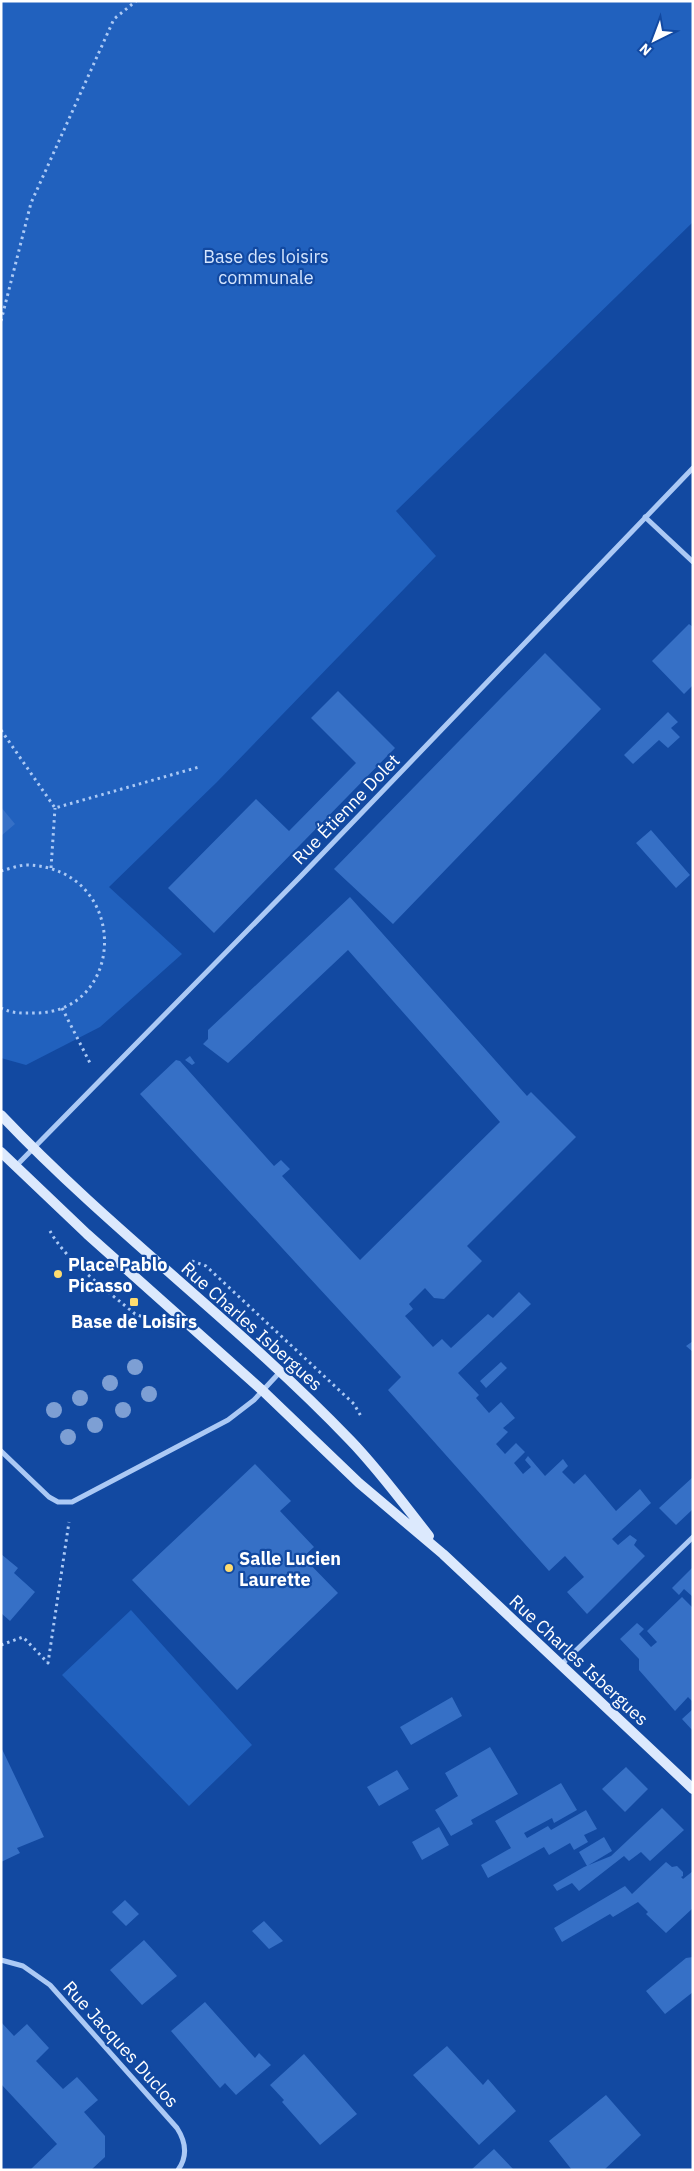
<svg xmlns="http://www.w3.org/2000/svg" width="694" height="2171" font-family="'IBM Plex Sans',sans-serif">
	<rect width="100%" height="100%" fill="#1249a1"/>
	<!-- green -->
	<path fill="#2161be" d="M1,1H693V222L396,511L436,556L217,782L109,887L182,954L100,1027L26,1065L1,1058Z
		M131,1610L252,1745L189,1806L62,1675Z"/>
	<!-- building -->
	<path fill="#3670c6" d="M689,624L693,627V685L684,694L652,661Z
		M545,653L601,709L393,924L334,869Z
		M338,691L395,748L214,933L168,888L256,799L289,831L356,763L311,718Z
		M668,712L678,722L671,728L680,737L668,748L659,740L633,764L624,755Z
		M1,807L15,824L1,836Z
		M651,830L690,875L676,888L636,843Z
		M350,897L527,1096L531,1092L576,1137L467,1246L482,1261L444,1299L434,1298L425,1288L409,1304L413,1309L405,1316L433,1347L442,1339L451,1348L488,1314L493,1318L519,1292L531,1304L458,1373L479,1395L476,1398L489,1413L501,1402L515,1418L503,1428L508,1432L496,1444L505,1454L516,1443L525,1452L514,1463L523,1474L531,1467L525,1460L528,1456L545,1476L563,1459L568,1466L562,1472L574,1484L585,1474L616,1511L640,1489L651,1503L612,1539L618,1545L630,1535L637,1540L634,1545L645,1556L587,1614L567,1592L584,1577L565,1556L549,1571L388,1390L401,1377L140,1094L176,1060L180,1061L274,1166L281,1160L290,1169L282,1176L360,1260L500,1122L348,950L228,1063L203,1044L208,1039V1030Z
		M190,1056L195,1063L192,1065L185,1060Z
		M693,1341V1352L686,1346Z
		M501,1362L507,1368L486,1388L480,1381Z
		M255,1464L291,1501L280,1511L314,1547L303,1557L338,1593L237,1690L132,1580Z
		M693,1477V1509L676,1525L659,1508Z
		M1,1554L18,1568L14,1573L35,1592L10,1621L1,1613Z
		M693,1567V1597L684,1589L679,1595L672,1588Z
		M682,1597L692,1607L693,1606V1702L688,1697L675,1711L639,1670V1659L620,1639L637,1623L644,1629L639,1634L651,1647L657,1642L647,1631Z
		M452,1697L462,1716L411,1745L400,1727Z
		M693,1709V1731L682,1719Z
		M1,1747L44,1837L17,1848L20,1853L1,1862Z
		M490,1747L518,1794L471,1820L473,1824L451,1836L435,1810L458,1796L445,1773Z
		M626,1767L648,1789L625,1812L602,1789Z
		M397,1770L409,1789L379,1806L367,1787Z
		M561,1783L577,1810L554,1823L552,1818L524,1833L527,1838L548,1826L551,1830L586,1810L597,1829L584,1835L588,1842L574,1850L570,1843L549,1855L544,1847L488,1878L481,1865L511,1848L495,1821Z
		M662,1808L684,1830L650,1861L641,1852L629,1861L624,1856L579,1891L572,1883L557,1891L553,1885L584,1867L611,1856Z
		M439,1827L449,1845L422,1860L412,1842Z
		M604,1837L612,1851L587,1866L579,1852Z
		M666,1862L672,1867L677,1866L683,1872V1876L681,1877L683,1879L693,1871V1908L666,1933L646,1914L648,1912L638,1902L613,1917L610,1914L562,1942L554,1928L625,1886L632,1894Z
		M125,1900L139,1914L126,1926L112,1912Z
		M264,1921L283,1941L269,1949L252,1931Z
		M144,1940L177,1976L142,2005L110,1970Z
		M693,1957V1992L665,2014L646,1991L686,1958Z
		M205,2002L255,2058L259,2053L271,2065L236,2095L225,2083L220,2088L171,2031Z
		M1,2022L14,2036L27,2024L49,2048L36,2061L63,2089L77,2077L98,2100L84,2112L105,2136V2157L91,2170H30L57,2144L1,2084Z
		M447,2046L483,2085L488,2079L516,2111L479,2145L413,2075Z
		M304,2054L357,2114L320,2145L282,2102L284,2100L270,2085Z
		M606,2095L641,2135L604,2170H572L549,2141Z
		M494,2149L514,2170H471Z"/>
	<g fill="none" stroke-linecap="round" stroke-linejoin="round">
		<!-- path -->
		<path stroke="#abc9f5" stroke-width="3" stroke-dasharray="2.5 4" stroke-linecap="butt" d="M1,321L31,203L114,19L136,1
			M1,730L55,808L199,767
			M51,868L55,808
			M1,871C9,869 19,865 27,865C130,868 128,1013 35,1013C22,1013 13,1014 1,1008
			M62,1008L90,1063
			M50,1231C66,1261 108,1291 135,1314L146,1318
			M192,1261L206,1266L354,1404L362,1418
			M1,1645L23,1637L48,1663L69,1522"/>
		<!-- street -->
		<path stroke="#abc9f5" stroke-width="5" d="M645,517L693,562
			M16,1166L301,876L693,468
			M1,1451L49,1497L58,1502H72L228,1420L254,1400L280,1372
			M561,1665L693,1537
			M1,1960L23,1966L50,1985L177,2128C186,2142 188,2156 178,2170"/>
		<!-- secondary -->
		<path stroke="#dce9fd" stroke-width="10" d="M1,1115C111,1231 240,1325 350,1440C379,1470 403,1503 429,1536
			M1,1152L87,1234L263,1391L359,1483L443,1554L693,1789"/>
	</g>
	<!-- trees -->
	<g fill="#7d9fd4">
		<circle cx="135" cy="1367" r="8"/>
		<circle cx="110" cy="1383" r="8"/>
		<circle cx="149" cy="1394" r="8"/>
		<circle cx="80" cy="1398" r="8"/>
		<circle cx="54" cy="1410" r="8"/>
		<circle cx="123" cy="1410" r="8"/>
		<circle cx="95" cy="1425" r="8"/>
		<circle cx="68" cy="1437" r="8"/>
	</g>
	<!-- markers -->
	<g fill="#ffdc6f" stroke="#1249a1" stroke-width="2">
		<circle cx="58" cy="1274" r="5"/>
		<rect x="129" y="1297" width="10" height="10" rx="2.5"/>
		<circle cx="229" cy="1568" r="5"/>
	</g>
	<g text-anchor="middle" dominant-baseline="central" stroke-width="4.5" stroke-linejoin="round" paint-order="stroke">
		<!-- park labels -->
		<g font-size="18" fill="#d4e5fe" stroke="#1249a1">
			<text x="266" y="256">Base des loisirs<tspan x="266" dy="21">communale</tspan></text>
		</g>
		<!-- street labels -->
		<g font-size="18" fill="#fff" stroke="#1249a1">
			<text transform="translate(346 809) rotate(-46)">Rue Étienne Dolet</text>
			<text transform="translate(252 1326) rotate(42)">Rue Charles Isbergues</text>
			<text transform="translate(579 1660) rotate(43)">Rue Charles Isbergues</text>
			<text transform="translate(121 2044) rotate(48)">Rue Jacques Duclos</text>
		</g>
		<!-- poi labels -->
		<g font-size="18" font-weight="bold" fill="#fff" stroke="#1249a1" text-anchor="start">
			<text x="68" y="1264">Place Pablo<tspan x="68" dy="21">Picasso</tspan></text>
			<text x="134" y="1321" text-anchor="middle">Base de Loisirs</text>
			<text x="239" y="1558">Salle Lucien<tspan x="239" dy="21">Laurette</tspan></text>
		</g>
	</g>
	<!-- border -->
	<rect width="694" height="2171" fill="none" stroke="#ffffff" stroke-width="5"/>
	<!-- north arrow -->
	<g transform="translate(654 40) rotate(222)" stroke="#1249a1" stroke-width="4" paint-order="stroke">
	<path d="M0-4L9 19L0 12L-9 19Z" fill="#ffffff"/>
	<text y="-8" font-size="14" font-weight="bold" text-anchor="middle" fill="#ffffff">N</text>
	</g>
</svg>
